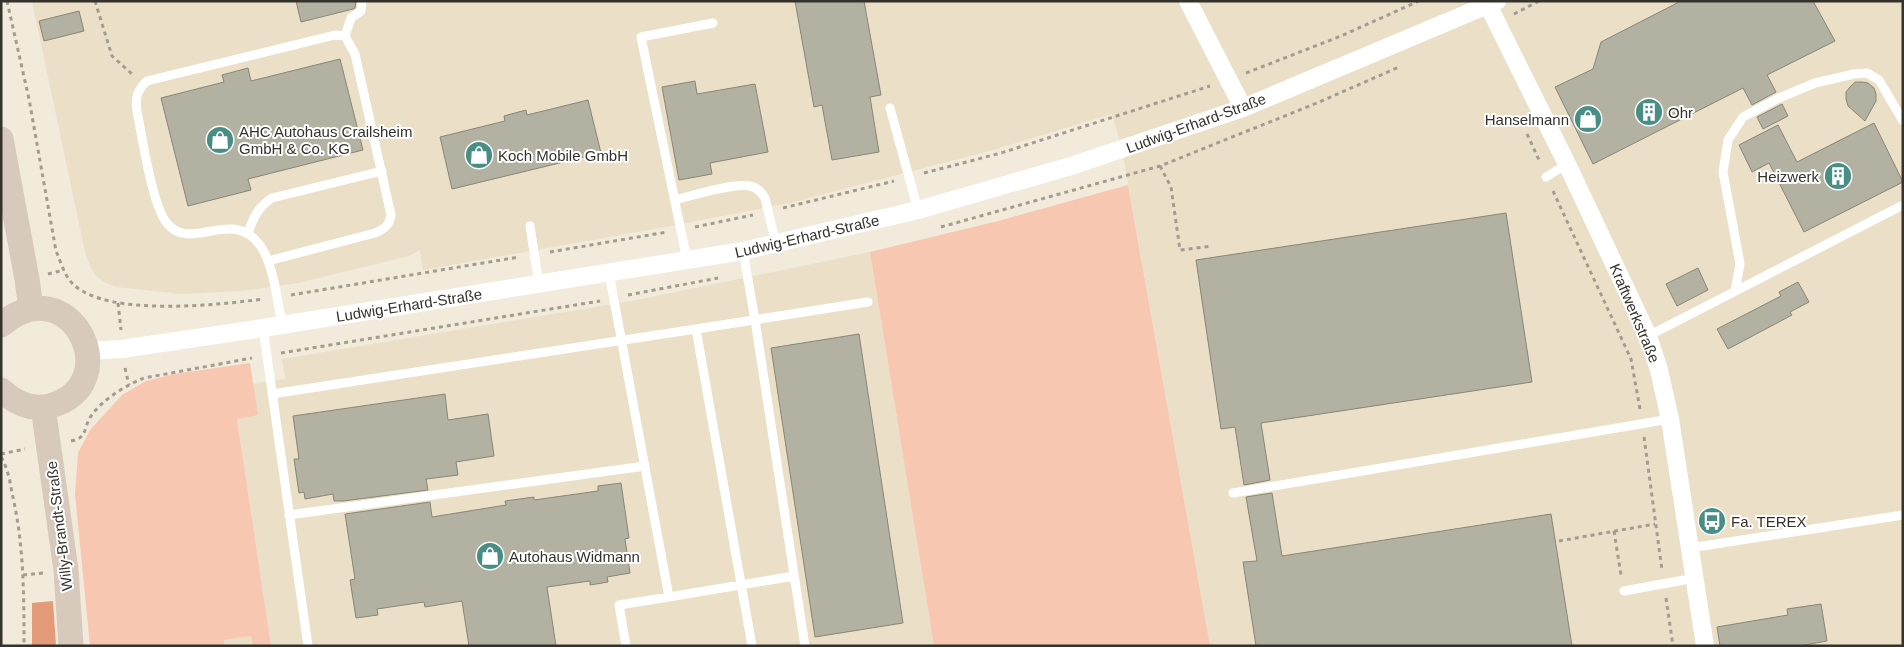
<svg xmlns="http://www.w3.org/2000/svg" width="1904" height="647" font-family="Arial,sans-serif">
	<rect width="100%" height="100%" fill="#f2eada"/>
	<!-- built -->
	<path fill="#ebdfc8" d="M32,1H1903V646H1210L1122,149L1112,114L993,150L790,203L649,230L423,270L420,250L409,256L298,283L242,291L181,294L116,287L104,282L96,276L90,266L85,252Z
		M870,252L934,646H271L237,418L257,415L252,384L285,379L282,359L637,300Z
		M251,636L253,646H224L223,640Z"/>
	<!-- green -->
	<path fill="#f8c7b1" d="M1128,185L1210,646H934L870,252L998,221Z
		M250,363L258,415L237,419L271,646H253L251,636L224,640V646H90L75,494L78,453L90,430L122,395L146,381L174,374Z"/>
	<!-- forest -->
	<path fill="#e49b7a" d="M53,601L56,646H32V603Z"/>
	<!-- building -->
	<path fill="#b3b2a2" stroke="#878776" d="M296,1H356L355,8L353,9L301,22Z
		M795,1H864L881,95L870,97L879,152L832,160L822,105L814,107Z
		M1681,1H1813L1835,41L1767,75L1776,92L1752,105L1743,88L1593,164L1555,87L1593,69L1601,42Z
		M79,11L84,31L44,41L39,21Z
		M340,59L363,150L248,179L251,190L188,206L161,98L224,82L222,75L248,68L251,81Z
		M695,81L697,94L755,84L768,152L710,163L712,174L679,180L662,87Z
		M1855,82H1862L1868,83L1874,88L1876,94V101L1865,121L1848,106L1846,99V92L1850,87Z
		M588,100L601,153L452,189L440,137L505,121L504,116L526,110L527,115Z
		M1782,104L1788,116L1763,129L1757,117Z
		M1874,123L1903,182L1804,232L1769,163L1752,172L1739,145L1778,125L1797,162Z
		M1506,213L1532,382L1261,423L1270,480L1244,485L1235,427L1221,429L1196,260Z
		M1698,268L1708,290L1677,306L1666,284Z
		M1798,282L1809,302L1790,312L1792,315L1728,349L1717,329L1781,296L1779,292Z
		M859,334L903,623L815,637L771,348Z
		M445,394L448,420L488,414L494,456L456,462L458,475L426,479L428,490L343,501H334L333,494L305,499L304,492L299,493L294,459H299L293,416Z
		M621,483L629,538L625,539L630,573L607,577L608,582L590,585V581L547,587L556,646H469L462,601L425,607L424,602L377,609L378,615L356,618L350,580L355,579L345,514L430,502L432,517L506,505L505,501L534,497V500L598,491V486Z
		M1272,493L1282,556L1551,514L1572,646H1256L1243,562L1257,561L1246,497Z
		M1821,604L1827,641L1799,646H1720L1717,627L1788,615L1787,609Z"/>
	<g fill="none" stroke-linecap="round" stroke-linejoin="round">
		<!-- path -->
		<path stroke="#a39d91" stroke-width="3" stroke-dasharray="4 4" stroke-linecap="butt" d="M7,1L29,99L56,251C61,262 64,276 74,285C109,317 218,305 263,299
			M95,1L112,56L132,74
			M1514,14L1539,1
			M1246,73L1341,36L1419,1
			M1527,134L1540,162
			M1160,166L1171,187L1180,250L1212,246
			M924,173L1001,153L1210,86
			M1553,191L1631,359L1640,409
			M783,208L894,181
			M695,227L753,215
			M941,227L1160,166L1317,103L1399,67
			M550,252L667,232
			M48,274L64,270
			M291,295L519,257
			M628,295L718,278
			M118,303L121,330
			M281,353L600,301
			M125,368L129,385
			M1644,437L1662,570
			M71,441C88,438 83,428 91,416C102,400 126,385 144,378L252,358
			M1,454L25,449
			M1,457C8,469 10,481 12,493C24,544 24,595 24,646
			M1614,531L1621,575
			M1559,541L1655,524
			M23,575L43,573
			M1666,598L1673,646"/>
		<!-- service -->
		<path stroke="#fff" stroke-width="9" d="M345,36L351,18L361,11L362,1
			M890,108L918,210
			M1546,177L1567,164
			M675,200C694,195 733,183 750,186C757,187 761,192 765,198L776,244
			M530,226L539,284
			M248,233C253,218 258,207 272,198L382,171
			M743,251L755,320L805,646
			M687,260L641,37L713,23
			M268,261L375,233C384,229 389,226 391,215L355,54L345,36L335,35L147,81C137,90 135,98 137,111C142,137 152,203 166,222C189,254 231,207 259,244C273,261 278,303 282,325
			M609,273L669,597L619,605L626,646
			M1735,291L1740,264L1723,172L1728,140L1743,117L1779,98L1815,83L1854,74L1867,73L1879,80L1903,121
			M263,328L308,646
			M1648,336L1903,205
			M272,394L696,329
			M1233,493L1670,419
			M289,515L645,466
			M1690,548L1903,515
			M1624,591L1695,578
			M669,597L794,576
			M752,646L696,329L868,302"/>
		<!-- minor -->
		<path stroke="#fff" stroke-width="18" d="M1188,1L1243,108
			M1488,5L1567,164L1648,336L1659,370L1670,419L1705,646
			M88,351L122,349L263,328L743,251L918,210L1071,166L1243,108L1497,1"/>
		<!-- secondary -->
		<path stroke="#d7c9bb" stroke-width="25" d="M1,139L27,279L31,309
			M1,325C70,265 129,384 50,406C31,411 15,403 1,390
			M43,407L66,570L71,646"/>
	</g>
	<!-- icons -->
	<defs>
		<symbol id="building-disc" viewBox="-11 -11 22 22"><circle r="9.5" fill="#498e85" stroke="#fff"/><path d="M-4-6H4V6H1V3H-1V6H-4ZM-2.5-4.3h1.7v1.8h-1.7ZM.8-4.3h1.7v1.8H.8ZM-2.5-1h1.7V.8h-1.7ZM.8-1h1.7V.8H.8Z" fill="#fff"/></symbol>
		<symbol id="shop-disc" viewBox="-11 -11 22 22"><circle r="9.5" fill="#498e85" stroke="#fff"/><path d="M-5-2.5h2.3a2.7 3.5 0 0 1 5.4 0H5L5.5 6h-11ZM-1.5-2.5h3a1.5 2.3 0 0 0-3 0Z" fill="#fff"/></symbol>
		<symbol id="bus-disc" viewBox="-11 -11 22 22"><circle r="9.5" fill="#498e85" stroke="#fff"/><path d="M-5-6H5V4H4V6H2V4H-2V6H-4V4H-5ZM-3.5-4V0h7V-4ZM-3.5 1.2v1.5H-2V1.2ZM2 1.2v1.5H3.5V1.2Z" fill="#fff"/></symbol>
	</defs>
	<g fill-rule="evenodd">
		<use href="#building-disc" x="1633" y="96" width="32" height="32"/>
		<use href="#shop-disc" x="1572" y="103" width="32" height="32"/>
		<use href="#shop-disc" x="204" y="124" width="32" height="32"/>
		<use href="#shop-disc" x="463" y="139" width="32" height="32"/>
		<use href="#building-disc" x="1822" y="160" width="32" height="32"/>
		<use href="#bus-disc" x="1696" y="505" width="32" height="32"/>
		<use href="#shop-disc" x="474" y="540" width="32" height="32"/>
	</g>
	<g text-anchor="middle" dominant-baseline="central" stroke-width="4" stroke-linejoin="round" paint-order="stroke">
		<!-- poi labels -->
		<g font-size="15" fill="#35322c" stroke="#fff" text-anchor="start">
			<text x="1668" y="112">Ohr</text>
			<text x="1569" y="119" text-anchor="end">Hanselmann</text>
			<text x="239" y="131">AHC Autohaus Crailsheim<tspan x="239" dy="17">GmbH &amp; Co. KG</tspan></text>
			<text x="498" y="155">Koch Mobile GmbH</text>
			<text x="1819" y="176" text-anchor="end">Heizwerk</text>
			<text x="1731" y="521">Fa. TEREX</text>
			<text x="509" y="556">Autohaus Widmann</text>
		</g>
		<!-- street labels -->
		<g font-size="15" fill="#35322c" stroke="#fff">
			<text transform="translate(1196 123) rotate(-20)">Ludwig-Erhard-Straße</text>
			<text transform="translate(807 236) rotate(-13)">Ludwig-Erhard-Straße</text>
			<text transform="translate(409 305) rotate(-9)">Ludwig-Erhard-Straße</text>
			<text transform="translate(1635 313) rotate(67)">Kraftwerkstraße</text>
			<text transform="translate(59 526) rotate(-97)">Willy-Brandt-Straße</text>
		</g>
	</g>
	<!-- border -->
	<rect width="1904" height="647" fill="none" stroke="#35322c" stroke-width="5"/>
</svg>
